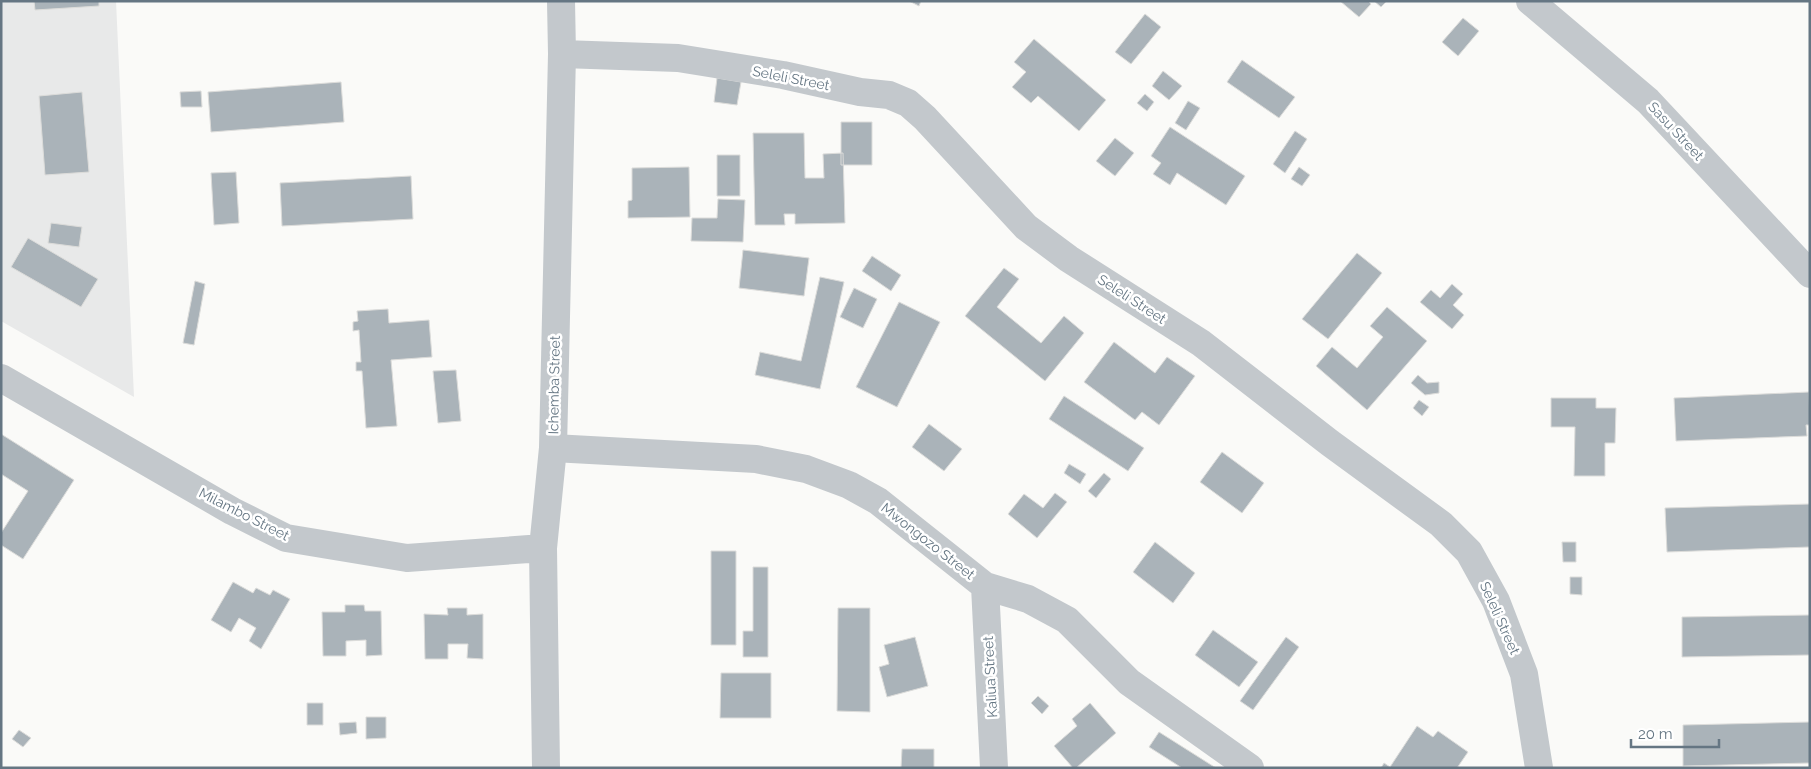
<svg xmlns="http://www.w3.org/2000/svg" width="1811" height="769" font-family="Raleway,sans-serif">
	<rect width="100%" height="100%" fill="#fafaf8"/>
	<!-- built -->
	<path fill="#e8e9e9" d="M1,1H116L134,397L1,321Z"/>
	<!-- building -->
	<path fill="#aab3b9" stroke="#dcdcda" d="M34,1H99V6L35,10Z
		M909,1H921L919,6Z
		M1340,1H1368L1371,4L1359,17Z
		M1374,1H1387L1381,7Z
		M1145,14L1161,27L1131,64L1115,52Z
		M1463,18L1479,31L1458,56L1442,42Z
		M1034,39L1106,100L1079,131L1038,96L1031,103L1012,87L1026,72L1014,62Z
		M1242,60L1295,97L1279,118L1227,82Z
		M1163,71L1182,86L1169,100L1152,86Z
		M717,78L741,82L737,105L714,102Z
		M341,82L344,122L211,132L208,92Z
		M201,91L202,107H181L180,92Z
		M82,92L89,172L45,175L39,96Z
		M1145,94L1154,102L1147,111L1137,103Z
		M1188,101L1200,108L1186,130L1175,123Z
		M841,122H872V165H841Z
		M1170,127L1245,176L1226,205L1177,173L1170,185L1153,174L1161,163L1151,156Z
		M1295,131L1307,139L1285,173L1273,164Z
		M753,133H804L805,178H824L823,154L843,153L845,223L795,224V214H784L785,225H755Z
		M1115,138L1134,153L1115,176L1096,161Z
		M717,155H740V196H717Z
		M689,167L690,217L628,218V201L632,200V168Z
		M1299,167L1310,175L1302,186L1291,179Z
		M236,172L239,223L214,225L211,173Z
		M411,176L413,219L282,226L280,183Z
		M718,199L745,200L743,242L691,241L692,218H717Z
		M51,223L82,227L79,247L48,243Z
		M28,238L98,279L81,307L11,267Z
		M743,250L809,258L804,296L739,288Z
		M1357,253L1382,273L1328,339L1302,319Z
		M872,256L901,275L891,291L862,271Z
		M1004,268L1019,279L997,307L1041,343L1064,316L1084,333L1045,381L965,316Z
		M820,277L844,282L820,389L755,375L760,352L801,361Z
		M195,281L205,284L194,345L183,343Z
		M1452,284L1463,294L1453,305L1464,315L1452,329L1420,302L1431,290L1440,298Z
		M854,288L877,299L863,328L840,317Z
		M899,302L940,322L897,407L856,387Z
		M1387,307L1427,341L1367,410L1316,366L1332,347L1357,368L1383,337L1370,326Z
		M388,309L389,323L429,320L432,357L391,360L397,426L366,428L362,371H356V362H361L359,330L353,331V322L358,321L357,311Z
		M1114,342L1155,373L1167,357L1195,376L1159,425L1142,412L1135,420L1084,382Z
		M456,370L461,421L438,423L433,371Z
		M1418,375L1427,383L1439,382V393L1425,395L1411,383Z
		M1809,392L1810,425H1806L1807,436L1676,441L1674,398Z
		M1064,396L1144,448L1128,471L1049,419Z
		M1551,398H1596V408H1616L1615,443H1605V476H1574L1575,427H1551Z
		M1419,400L1429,407L1422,416L1413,408Z
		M929,424L962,449L944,471L912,447Z
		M1,434L74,480L23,559L1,545V533L28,491L1,474Z
		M1222,452L1264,483L1242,513L1200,482Z
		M1069,464L1086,474L1080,484L1064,473Z
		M1104,473L1111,479L1096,498L1088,491Z
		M1055,493L1067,502L1037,538L1008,514L1024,494L1043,508Z
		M1810,504V547L1667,552L1665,508Z
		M1155,542L1195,573L1173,603L1133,572Z
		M1562,542H1576V562H1563Z
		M711,551H736V645H711Z
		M753,567H768V657H743V631H753Z
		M1570,577H1582V595L1570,594Z
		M233,582L253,593L256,588L270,595L273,590L290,599L261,649L249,641L256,628L239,618L231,632L211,620Z
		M345,605H364L365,611H381L382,655L366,656V640L346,641V656H323L322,612H345Z
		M447,608H467V615L483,614V659L467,658L468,644H448V659H425L424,614L448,615Z
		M838,608H870V712L837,711Z
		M1810,615V655L1682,657V617Z
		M1213,630L1258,662L1239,687L1195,655Z
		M915,637L928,686L887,697L879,667L889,664L884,645Z
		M1286,637L1299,647L1253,710L1240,701Z
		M721,673H771V718H720Z
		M1038,696L1049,706L1042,714L1031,703Z
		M307,703H323V725H307Z
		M1090,703L1116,733L1076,768H1073L1054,746L1077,726L1072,719Z
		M366,717H386V738L366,739Z
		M356,722L357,733L340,735L339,723Z
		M1810,722V763L1683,766V725Z
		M1417,726L1433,737L1438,731L1468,752L1457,768H1381L1384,763L1390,767Z
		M19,730L31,738L23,747L12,739Z
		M1159,732L1216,768H1182L1149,747Z
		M902,749H934V768H901Z"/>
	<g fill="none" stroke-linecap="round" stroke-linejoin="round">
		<!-- street -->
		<path stroke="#c3c8cc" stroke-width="28" d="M1530,1L1648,101L1810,274
			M562,54L678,58L783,75L860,92L889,95L908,103L925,118L1026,227L1069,259L1201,343L1330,443L1441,524L1469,552L1496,601L1524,674L1539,768
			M1,378L232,511L286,538L407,558L543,548
			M553,448L756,459L806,469L849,485L878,501L985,586L1028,599L1067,620L1129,682L1250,768
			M985,586L994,768
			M546,768L543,548L553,448L562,54L561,1"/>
	</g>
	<g text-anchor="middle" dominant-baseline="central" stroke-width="5" stroke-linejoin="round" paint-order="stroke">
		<!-- street labels -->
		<g font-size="14" fill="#657683" stroke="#fff">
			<text transform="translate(791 78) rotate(11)">Seleli Street</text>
			<text transform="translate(1676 131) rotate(47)">Sasu Street</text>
			<text transform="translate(1132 299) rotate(33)">Seleli Street</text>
			<text transform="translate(554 385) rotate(-89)">Ichemba Street</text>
			<text transform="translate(244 514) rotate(27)">Milambo Street</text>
			<text transform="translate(928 541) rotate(38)">Mwongozo Street</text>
			<text transform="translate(1500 618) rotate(66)">Seleli Street</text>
			<text transform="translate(990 677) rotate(-93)">Kaliua Street</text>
		</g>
	</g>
	<!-- border -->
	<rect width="1811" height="769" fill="none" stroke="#657683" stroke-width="5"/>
	<!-- scale -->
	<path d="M1631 739v8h88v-8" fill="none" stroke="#657683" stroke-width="2.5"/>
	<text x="1638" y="739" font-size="15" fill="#657683" stroke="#ffffff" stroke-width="4" paint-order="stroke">20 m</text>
</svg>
